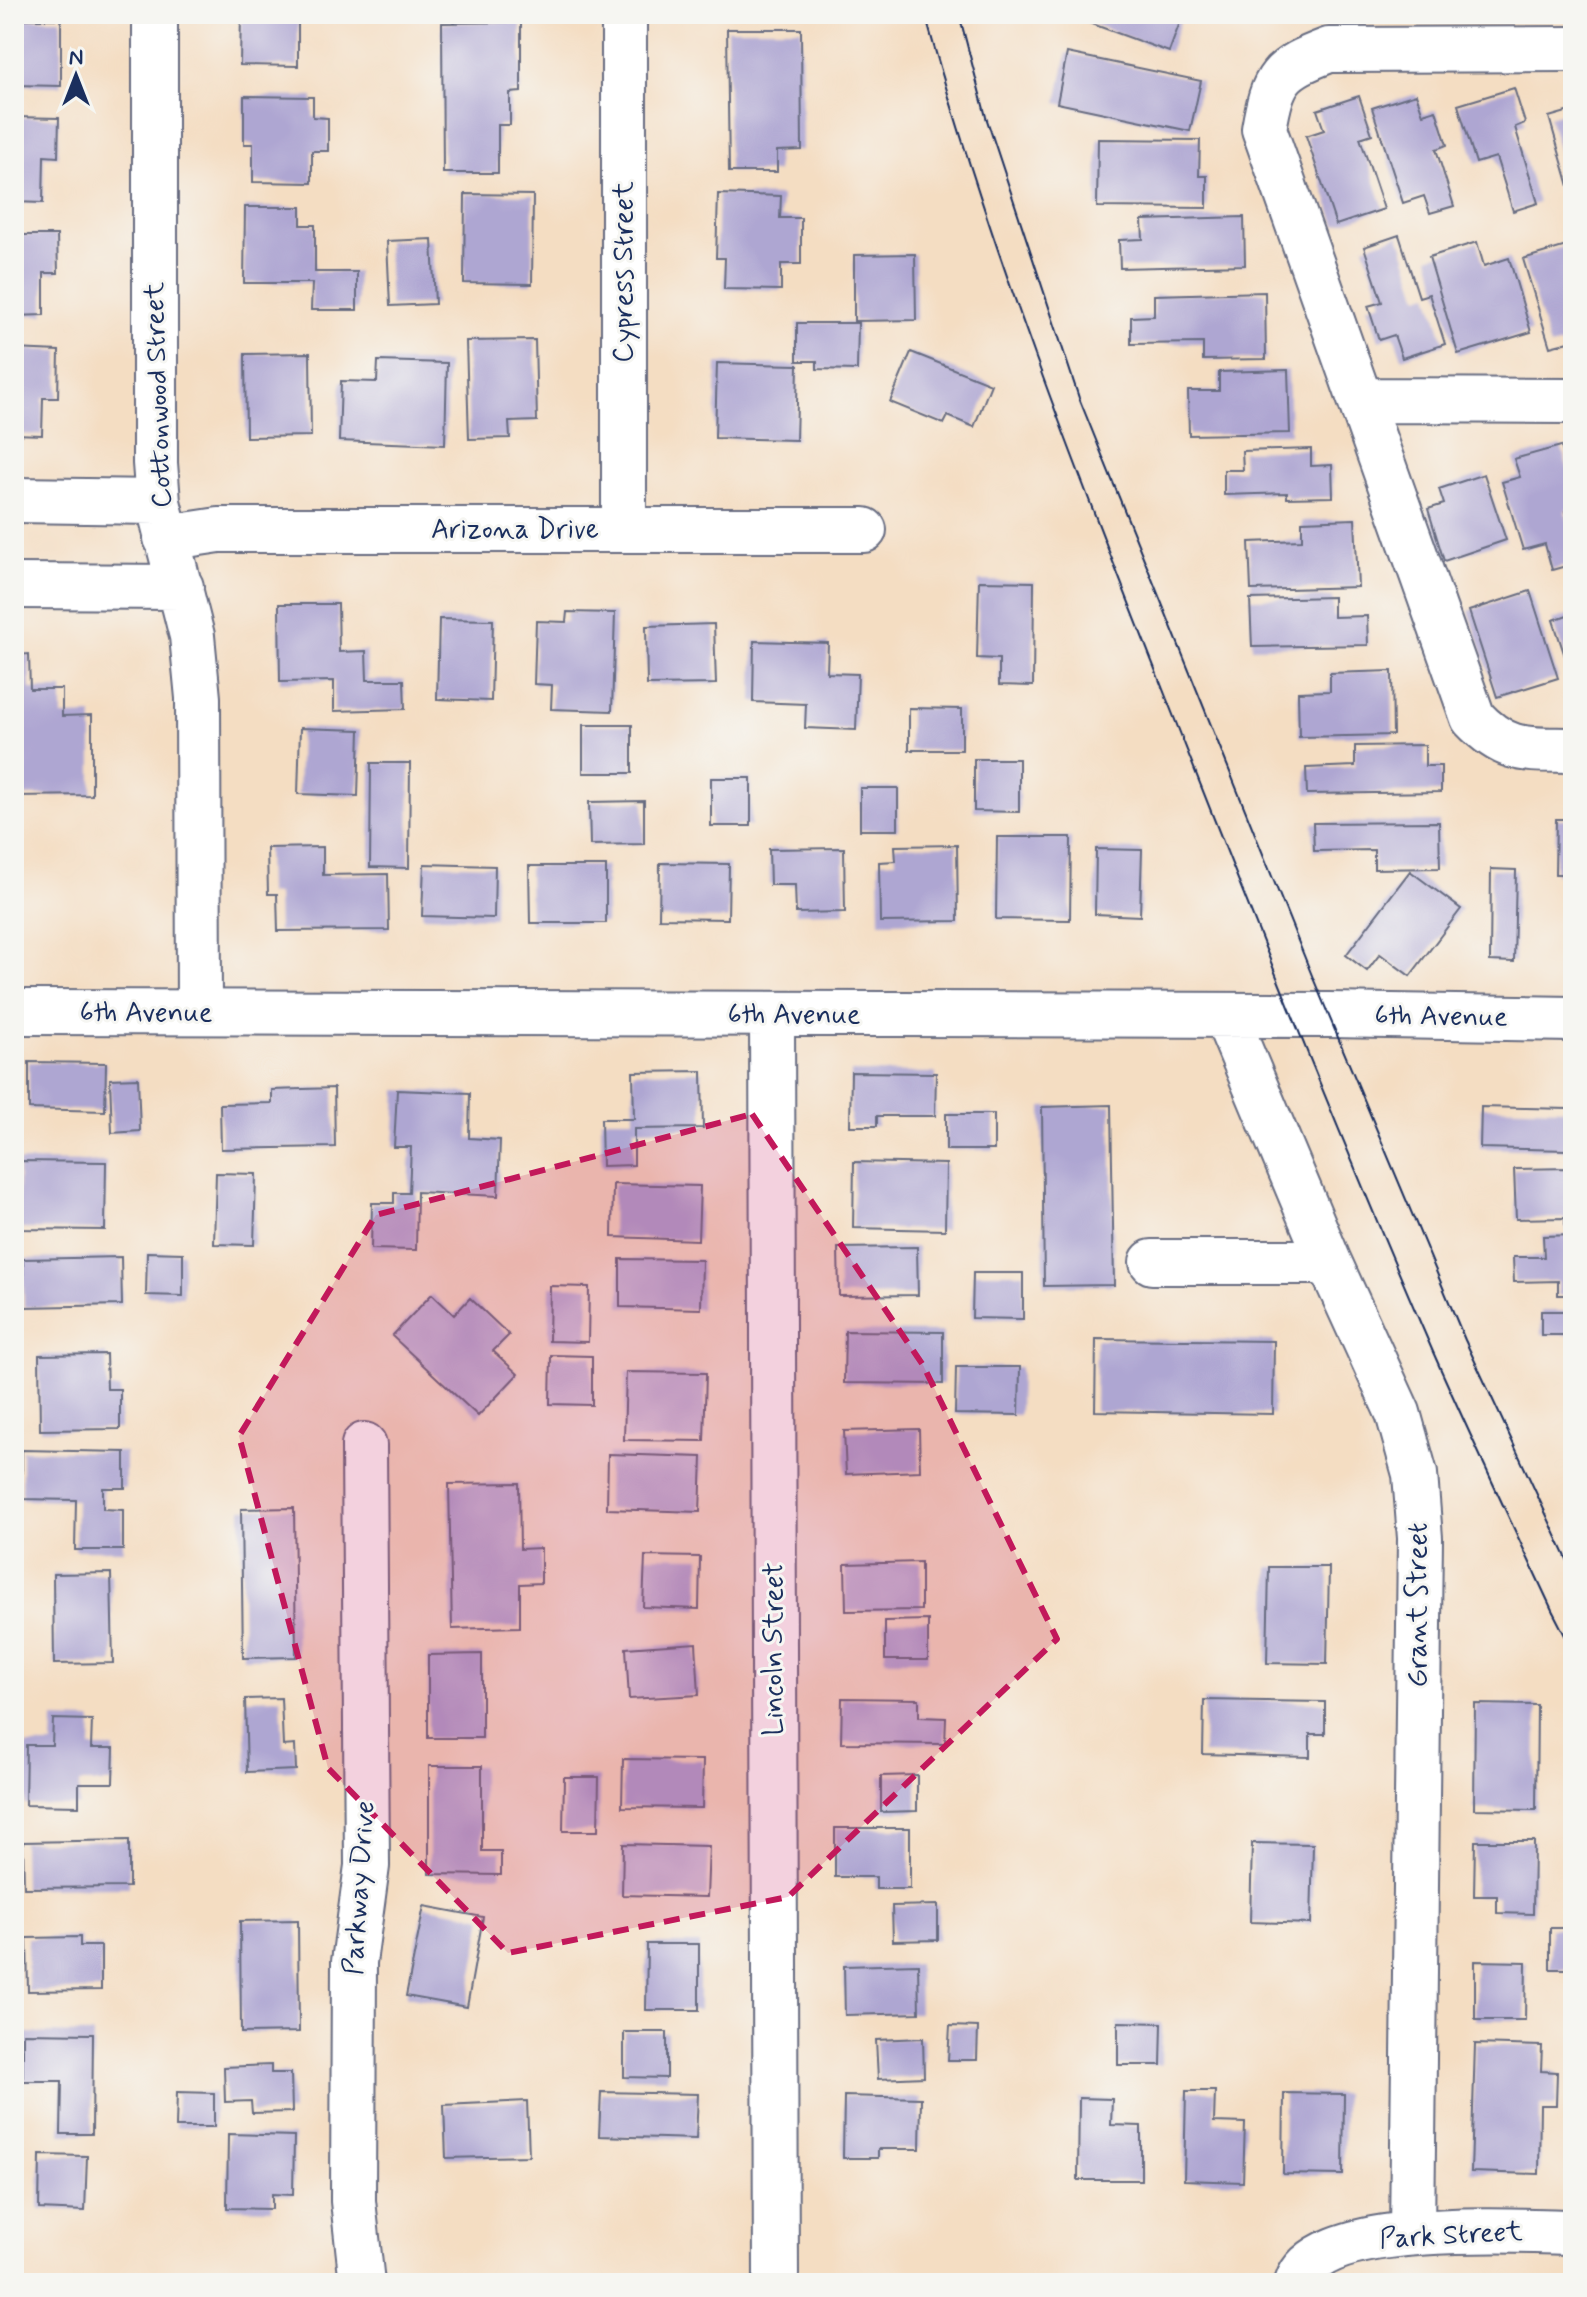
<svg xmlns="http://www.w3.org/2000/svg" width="1587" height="2297" font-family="Mynerve,sans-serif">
	<rect width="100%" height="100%" fill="#f6f6f2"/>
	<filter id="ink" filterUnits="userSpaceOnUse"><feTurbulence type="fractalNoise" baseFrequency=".0125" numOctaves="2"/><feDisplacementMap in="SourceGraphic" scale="16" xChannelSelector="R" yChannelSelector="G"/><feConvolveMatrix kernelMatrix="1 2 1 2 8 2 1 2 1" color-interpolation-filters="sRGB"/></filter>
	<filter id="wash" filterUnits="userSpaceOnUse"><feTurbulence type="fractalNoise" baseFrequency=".006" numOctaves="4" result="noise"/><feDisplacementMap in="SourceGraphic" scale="32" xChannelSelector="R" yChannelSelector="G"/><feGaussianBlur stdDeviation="1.8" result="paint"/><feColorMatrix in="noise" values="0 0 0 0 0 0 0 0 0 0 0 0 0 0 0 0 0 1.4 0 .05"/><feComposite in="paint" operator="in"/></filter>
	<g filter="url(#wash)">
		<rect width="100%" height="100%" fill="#f4ddc2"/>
		<g id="blocks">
			<!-- building -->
			<path fill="#aea6d2" d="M241,14H298V66L240,65Z
				M1065,14H1183L1169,52Z
				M14,19H61V86L14,85Z
				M521,22V92L510,93V125H498V173H443L442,23Z
				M727,29H801L802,150L777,151V172H729Z
				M1067,53L1201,81L1190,131L1057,103Z
				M1514,88L1525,123L1515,127L1538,203L1513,211L1496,157L1476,163L1458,105Z
				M1416,94L1423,114L1436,110L1447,145L1436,149L1454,206L1430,213L1424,196L1403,203L1372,108Z
				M244,96L313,97V117L328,118V151H312V183L253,182V144H244Z
				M1359,96L1372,134L1360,138L1384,209L1336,225L1306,136L1324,130L1317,110Z
				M1573,110V184L1569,186L1549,117Z
				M14,117L59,118L58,157L44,156L43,203L14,202Z
				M1098,139L1200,140L1199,176H1207V208L1097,207Z
				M465,194L533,195L532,284L464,283Z
				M718,194L781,196L780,218H801V264H781V290L724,289L725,258H716Z
				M245,207H301V225H315V272H357V310H311L312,283H244Z
				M1244,217L1245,265L1120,268L1119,240L1143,239L1142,220Z
				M14,235H57L58,273H44V315L14,316Z
				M1399,235L1419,297L1429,294L1445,344L1402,358L1394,335L1379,340L1368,306L1382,302L1364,247Z
				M432,239L435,304L390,306L387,241Z
				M1477,242L1484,266L1509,258L1531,332L1458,354L1429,257Z
				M1573,244V341L1550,347L1523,259Z
				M915,254L916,320L854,321V255Z
				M1265,292L1266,359L1203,360V343L1131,344V317L1154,316V295Z
				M797,323H858L857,370L817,369V361H797Z
				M535,340L537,421L509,422L510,438L469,439L466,341Z
				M14,349L59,351L58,398H43L42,435L14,434Z
				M911,352L991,384L974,427L948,416L944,424L890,402Z
				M310,353L311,436L246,437L245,354Z
				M378,361L447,363L445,445L339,441L341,381L377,382Z
				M717,363L798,365L796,440L715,438Z
				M1288,370L1290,433L1189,435L1188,391H1219V372Z
				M1561,446L1573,485V508L1565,511L1573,537V564L1552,570L1545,544L1523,550L1502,482L1520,477L1514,459Z
				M1311,449V466L1332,465L1333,497L1287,498V493L1224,495V470H1243L1242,451Z
				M1484,474L1506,540L1444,561L1428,509L1444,504L1439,489Z
				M1355,519L1358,587L1251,590L1249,542L1302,540V521Z
				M979,581L1034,582L1033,686L999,685V659L977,658Z
				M1530,591L1558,678L1497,697L1469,611Z
				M1333,597V617L1367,616L1368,645L1252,647L1250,599Z
				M279,604H338L339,652L366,651L367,680H404L405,709L334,711V681L280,682Z
				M567,612L615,613L612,711L551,709L552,685L534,684L536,621L566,622Z
				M1573,613V677H1572L1553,620Z
				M439,619L493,620L491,701L437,699Z
				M14,623H19V655L29,654L30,689H62V716L92,715V795L14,796Z
				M714,624L716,684L647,685L646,626Z
				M754,641L828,643L827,673L858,674L856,730L805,728L806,704L753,702Z
				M1392,671L1393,735L1299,737L1298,692L1330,691V673Z
				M909,708L962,709V750H909Z
				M583,725H632V773H583Z
				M300,728L360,730L358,796L298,794Z
				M1425,745V766H1441V792L1307,794L1306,768L1355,766V746Z
				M974,759H1019V812L974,811Z
				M371,763H410L409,868L370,867Z
				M711,778H751V826H711Z
				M860,788H898V830H860Z
				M644,801V844L590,845L589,802Z
				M1556,819H1573V874H1555Z
				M1439,822L1440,868L1374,869V850L1314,851L1313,823Z
				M997,837H1071L1070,920L996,919Z
				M957,845L958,921L880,922L879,862L896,861L895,846Z
				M323,847V875L388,874L389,930L278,931L277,894H268L267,848Z
				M844,848L845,912L796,913L795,885H770L769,849Z
				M1096,849L1142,850L1140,916L1095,914Z
				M660,863L729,864L728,919L659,918Z
				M424,864L495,866L494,918L422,916Z
				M529,866H606V923H530Z
				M1491,869L1516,870L1514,962L1490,961Z
				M1410,871L1461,909L1410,976L1380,954L1367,971L1346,955Z
				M29,1062L106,1063L105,1111L29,1109Z
				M702,1071L703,1128L634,1129V1165L602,1166L601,1119H634L633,1072Z
				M851,1072L936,1073L935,1116H877V1126H850Z
				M138,1078L140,1131L112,1133L110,1079Z
				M334,1088L335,1147L221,1149L220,1104L272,1103V1090Z
				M397,1090L470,1093L469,1138L500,1140L498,1196L417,1192L416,1250L371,1249L372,1203H394V1193H409L411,1147H394Z
				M1111,1105L1114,1285L1044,1286L1042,1107Z
				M1481,1107L1569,1109L1568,1150L1480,1148Z
				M946,1114H994V1150H946Z
				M19,1161L106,1162L105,1230L18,1229Z
				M854,1162L946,1164L945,1230L853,1228Z
				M1573,1168V1230H1565V1218L1516,1219L1514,1169Z
				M216,1173L256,1174L254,1245L214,1244Z
				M613,1184L700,1186L698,1240L612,1237Z
				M1573,1235V1295H1558V1281L1514,1282L1513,1257H1544L1543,1236Z
				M917,1247L918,1295L839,1296L838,1248Z
				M147,1252L183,1253V1296L146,1295Z
				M121,1257L122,1305L24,1307L23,1259Z
				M620,1259L702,1260L701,1309L620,1307Z
				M973,1273H1023V1319L972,1318Z
				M550,1286L589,1287L588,1342L549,1341Z
				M432,1294L454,1315L470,1298L509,1335L493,1351L518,1374L478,1416L392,1336Z
				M1541,1311H1573V1335H1541Z
				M845,1331L943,1332V1384L844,1383Z
				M1096,1339L1274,1341L1273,1414L1095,1411Z
				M106,1354L107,1389H120V1429L40,1430L39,1355Z
				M551,1355L592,1356V1405L550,1404Z
				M956,1367H1020L1019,1415L955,1414Z
				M626,1372L706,1373L704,1441L624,1440Z
				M919,1429L920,1471L846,1474L844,1431Z
				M22,1450L125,1452V1488H103V1509L123,1510V1550H75L76,1500L22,1499Z
				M608,1454L702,1457L700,1512L607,1509Z
				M519,1483L520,1549L541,1548V1583L520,1584V1627L452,1629L449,1484Z
				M294,1508L296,1657L243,1658L241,1509Z
				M645,1556L700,1557L699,1609L643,1607Z
				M921,1562V1610L846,1611L845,1564Z
				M1269,1567H1329L1327,1664L1267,1663Z
				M111,1573L113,1663L54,1664L53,1574Z
				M928,1620V1660H885V1621Z
				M696,1643L699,1695L629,1699L626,1648Z
				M482,1654V1738H428V1655Z
				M281,1698L283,1746L295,1745L296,1770L247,1772L245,1699Z
				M842,1698L919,1699V1717L946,1718L945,1744L841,1743Z
				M1204,1700L1325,1702V1734H1310V1757L1203,1754Z
				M1475,1704L1537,1705L1536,1810L1474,1809Z
				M53,1719L92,1720L91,1748H114L113,1783H79V1806L25,1805L26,1745H52Z
				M623,1759L703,1760L702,1808L622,1807Z
				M429,1766H482V1851H501V1875L429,1874Z
				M917,1775V1811L881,1812V1776Z
				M564,1777H599L598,1831H563Z
				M835,1828H910V1889H876V1877H835Z
				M129,1840V1887L24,1888L23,1842Z
				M1475,1841H1534L1533,1914L1497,1913V1896H1474Z
				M1252,1843L1313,1844L1311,1924L1250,1922Z
				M623,1844L709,1846L707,1897L622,1895Z
				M938,1905V1940L893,1941L892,1906Z
				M424,1906L483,1917L467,2007L406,1996Z
				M298,1920L299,2032L241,2033L240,1921Z
				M1550,1928H1573V1969H1550Z
				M80,1937V1946H101V1990L28,1991L27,1938Z
				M647,1944H699V2010H646Z
				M1475,1961L1526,1962L1525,2020H1475Z
				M918,1964L919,2013L845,2015L844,1966Z
				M1118,2022L1162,2023L1161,2065H1118Z
				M950,2026L978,2027L977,2060H948Z
				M624,2032H667V2078L624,2077Z
				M23,2033L93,2034L92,2134H61L62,2081H23Z
				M923,2038L924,2077L878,2079L876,2040Z
				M1475,2044L1542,2046L1541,2071L1557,2072L1556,2105H1540L1539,2174L1471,2172Z
				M271,2065V2073H291L292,2112L252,2113L251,2101L225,2102L224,2067Z
				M1186,2091H1215L1214,2122L1245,2123L1243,2182L1184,2180Z
				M177,2092L214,2093V2127H176Z
				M601,2092L698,2094L696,2139L599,2136Z
				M1284,2093L1344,2094L1343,2175L1283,2174Z
				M844,2096L921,2098L920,2149H878V2158H843Z
				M1079,2098L1112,2099L1111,2125L1141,2126V2180H1078Z
				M527,2101L529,2156L446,2158L444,2105Z
				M228,2134L294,2136L293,2195L272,2194V2209L227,2208Z
				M40,2155L87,2156L85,2211L39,2209Z"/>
		</g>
	</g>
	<g filter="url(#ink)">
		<use href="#blocks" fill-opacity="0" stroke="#676c81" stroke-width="2"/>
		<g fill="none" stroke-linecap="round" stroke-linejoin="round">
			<defs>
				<path id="minor" d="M155,14V463L158,502L192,636L198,698L199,1012
					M1573,49L1329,50C1279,69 1273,77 1264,129L1473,718C1507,754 1527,749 1573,750
					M1361,400L1573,401
					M14,500L158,502
					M624,530V14
					M166,538L219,530H864
					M14,586L181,587
					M14,1012L1329,1015L1573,1019
					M772,1015L776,2283
					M1226,1016L1329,1262L1398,1413L1415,1474L1420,1538L1412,2232
					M1152,1262H1329
					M362,2283L353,2201L354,1962L367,1866L364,1445
					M1297,2283C1317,2218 1517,2231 1573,2232"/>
			</defs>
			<!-- minor casing -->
			<use href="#minor" stroke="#676c81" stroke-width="48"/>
			<!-- minor -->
			<use href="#minor" stroke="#fff" stroke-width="44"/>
			<!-- tram -->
			<path stroke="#1b2f5e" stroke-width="2" d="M925,14C989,247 1077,472 1166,697C1252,916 1339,1136 1433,1352C1471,1438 1512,1524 1552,1610L1573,1651
				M959,14L986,117L1079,398L1313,978L1465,1340L1573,1572"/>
		</g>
	</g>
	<!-- marked area -->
	<path fill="#c2185b" fill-opacity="0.2" stroke="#c2185b" stroke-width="6" stroke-dasharray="16 10" stroke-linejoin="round" d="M752,1114L923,1365L1057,1639L788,1897L508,1953L328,1768L239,1436L376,1215Z"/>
	<g text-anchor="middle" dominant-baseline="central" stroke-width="6" stroke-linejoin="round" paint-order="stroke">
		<!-- street labels -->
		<g font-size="28" fill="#1b2f5e" stroke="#f6f6f2">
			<text transform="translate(624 272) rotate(-90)">Cypress Street</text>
			<text transform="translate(159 395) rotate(-92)">Cottonwood Street</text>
			<text x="515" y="530">Arizona Drive</text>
			<text x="146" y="1013">6th Avenue</text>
			<text x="794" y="1015">6th Avenue</text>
			<text transform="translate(1441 1017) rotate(1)">6th Avenue</text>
			<text transform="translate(1418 1605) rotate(-90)">Grant Street</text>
			<text transform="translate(774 1649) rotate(-90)">Lincoln Street</text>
			<text transform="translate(360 1888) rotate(-86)">Parkway Drive</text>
			<text transform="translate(1451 2236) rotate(-3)">Park Street</text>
		</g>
	</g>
	<!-- margin -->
	<rect width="1587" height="2297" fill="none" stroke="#f6f6f2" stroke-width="48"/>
	<!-- north arrow -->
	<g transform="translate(76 76)" stroke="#f6f6f2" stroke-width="6" paint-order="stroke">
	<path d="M0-6L14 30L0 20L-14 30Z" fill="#1b2f5e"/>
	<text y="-12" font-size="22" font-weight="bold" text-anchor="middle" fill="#1b2f5e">N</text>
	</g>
</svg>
